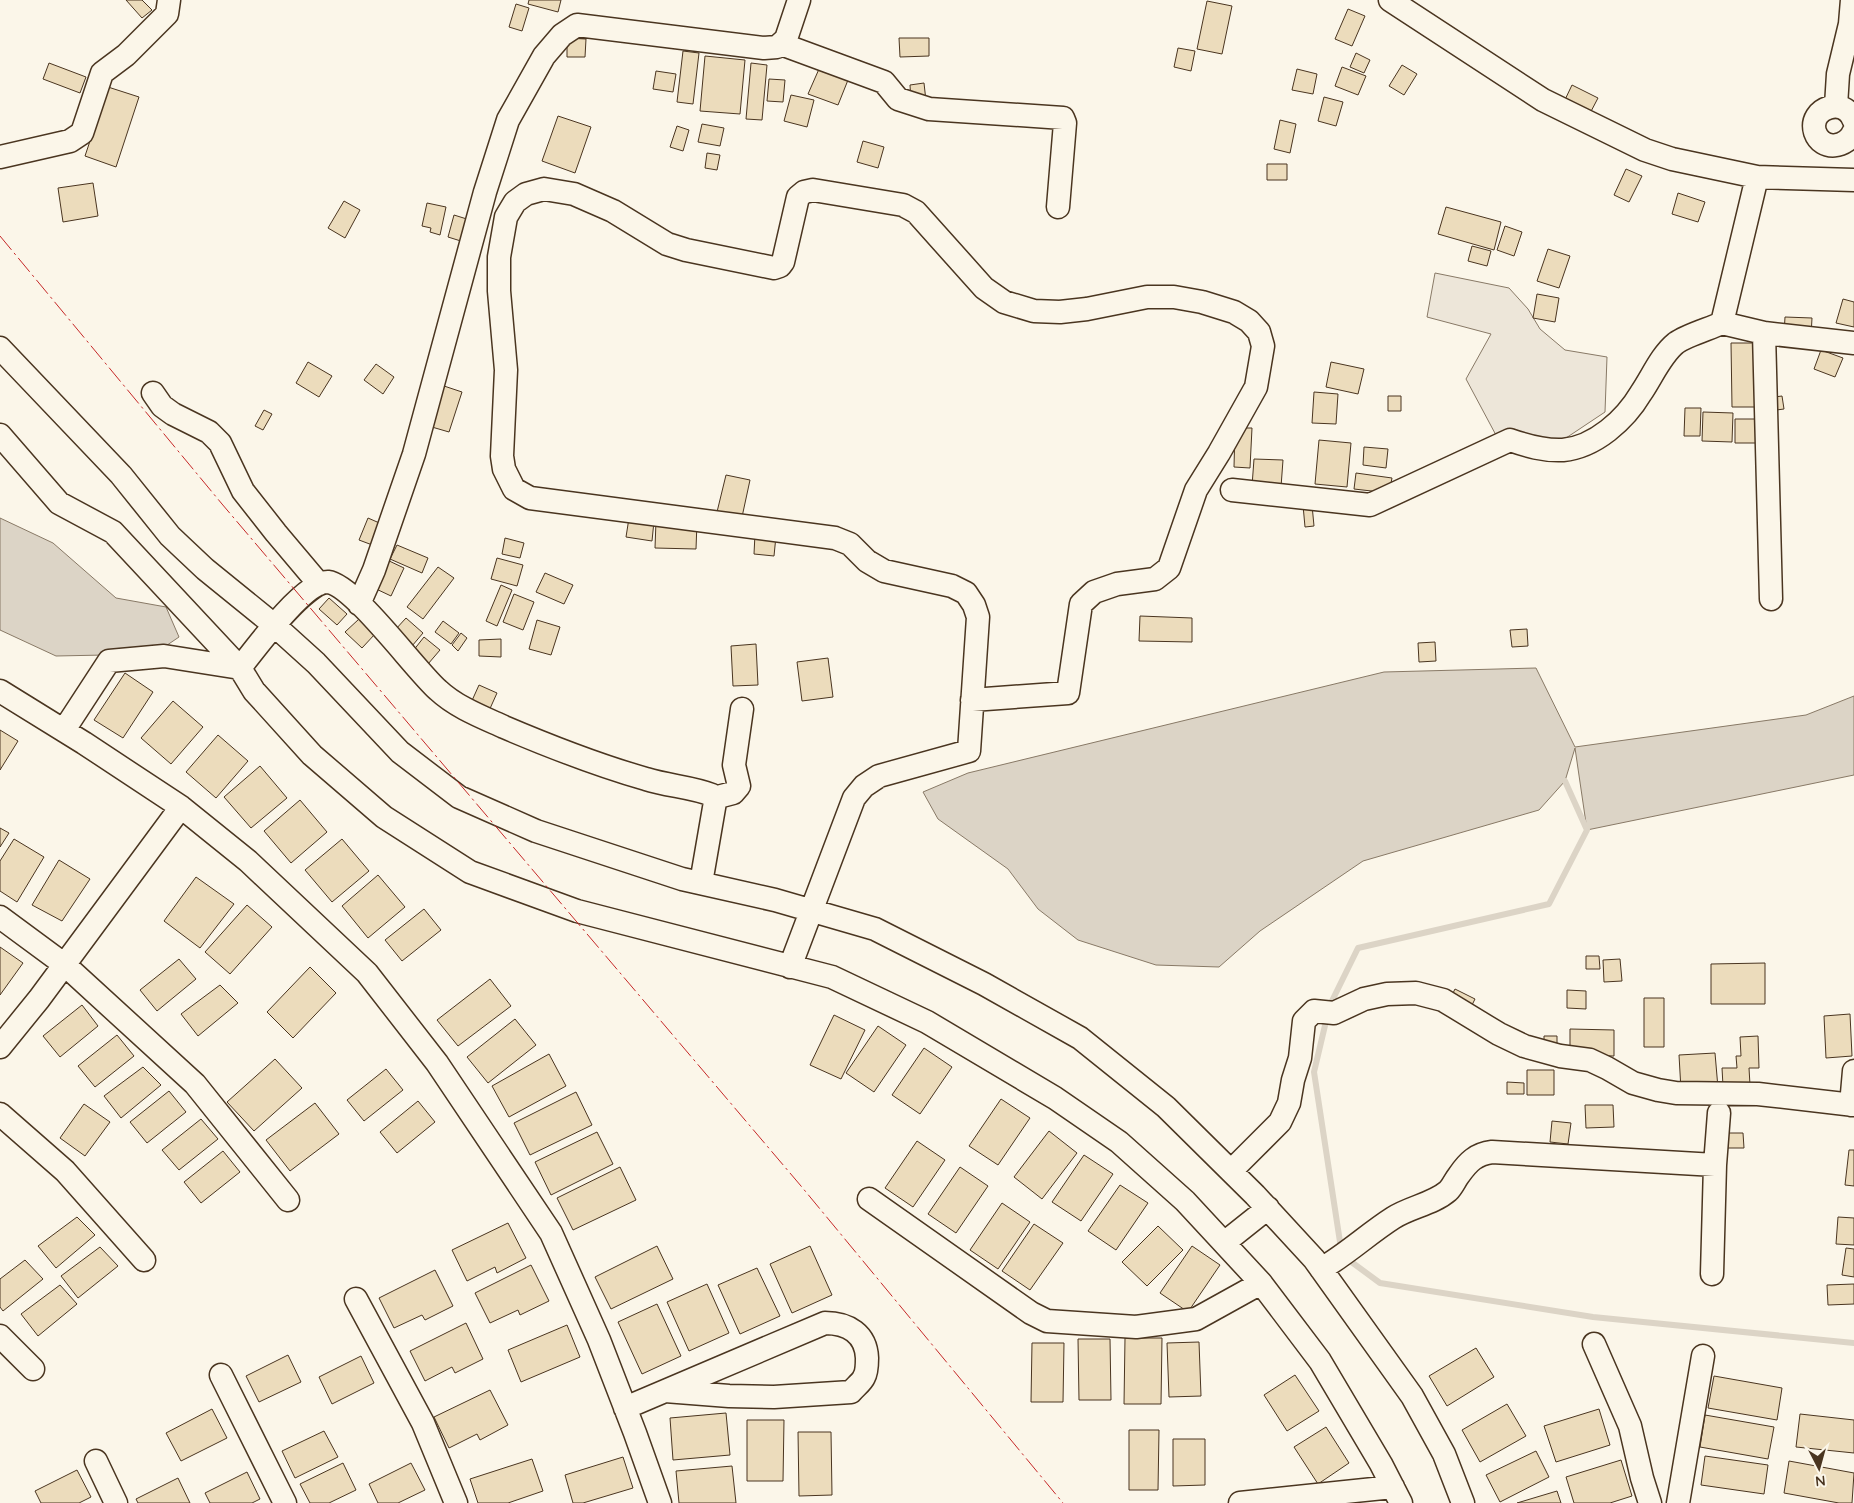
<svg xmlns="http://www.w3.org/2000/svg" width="1854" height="1503" font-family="Quicksand,sans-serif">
	<rect width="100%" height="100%" fill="#fbf6e9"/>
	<!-- green -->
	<path fill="#ede6d9" stroke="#887966" d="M1435,273L1509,288L1528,309L1540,329L1565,350L1607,357L1605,412L1563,440L1497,437L1466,379L1491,334L1427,317Z"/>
	<!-- water -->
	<path fill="#dcd4c6" stroke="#887966" d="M0,518L53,543L116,598L166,607L179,637L154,654L56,656L0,630Z
		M1536,668L1575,747L1806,715L1854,696V775L1587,830L1575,748L1565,781L1539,810L1363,861L1260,931L1219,967L1156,965L1078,940L1038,909L1008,869L938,819L923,792L968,773L1384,672Z"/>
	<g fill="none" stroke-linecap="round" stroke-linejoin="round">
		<!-- stream -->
		<path stroke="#dcd4c6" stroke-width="6" d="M1329,1007L1358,948L1549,904L1587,830L1565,781
			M1327,1017L1314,1072L1342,1255L1380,1283L1593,1317L1854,1343"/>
	</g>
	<!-- building -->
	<path fill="#ecdcbc" stroke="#4a3520" d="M126,0H142L152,10L142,18Z
		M529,0H561L558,12L528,4Z
		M1207,1L1232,6L1222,54L1197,49Z
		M516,4L529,8L522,31L509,27Z
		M1348,9L1365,16L1352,46L1335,39Z
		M567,38L586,39L585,57H567Z
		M899,38H929V56L900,57Z
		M1178,48L1195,51L1191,71L1174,67Z
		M683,51L699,53L693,104L677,102Z
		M1356,53L1370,60L1364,73L1350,67Z
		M705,56L745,60L740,114L700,111Z
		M49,63L86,77L80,93L43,79Z
		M751,63L767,65L762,120L746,119Z
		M1402,65L1417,74L1404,95L1389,86Z
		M1342,67L1366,76L1358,95L1335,86Z
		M819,69L848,80L838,105L808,94Z
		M1297,69L1317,74L1313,94L1292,90Z
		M656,71L676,74L673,92L653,89Z
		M769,79L785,80L783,102L767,101Z
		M924,83L926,101L911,102L910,85Z
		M1572,85L1598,98L1587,119L1562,106Z
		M108,87L139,97L116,167L85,156Z
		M791,95L814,100L807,127L784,121Z
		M1324,97L1343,102L1336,126L1318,121Z
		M558,116L591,127L575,173L542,161Z
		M1280,120L1296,124L1290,153L1274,149Z
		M702,124L724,128L720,146L698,142Z
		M677,126L689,130L683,151L670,147Z
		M863,141L884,147L878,168L857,162Z
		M707,153L720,155L717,170L705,168Z
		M1267,164H1287V180H1267Z
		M1626,169L1642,176L1629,202L1614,195Z
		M93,183L98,216L63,222L58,188Z
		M1678,193L1705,202L1698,222L1672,214Z
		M344,201L360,210L345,238L328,228Z
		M427,203L446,207L440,235L430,232L431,228L422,226Z
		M1446,207L1501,222L1494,250L1438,234Z
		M454,215L470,220L464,242L448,237Z
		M1505,226L1522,232L1514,256L1497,250Z
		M1472,246L1491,251L1487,266L1468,261Z
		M1548,249L1570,256L1559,288L1537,281Z
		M1537,294L1559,298L1555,322L1533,318Z
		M1843,299L1854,302V327L1836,323Z
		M1785,317L1812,318L1811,336L1784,334Z
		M1731,343H1756L1757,407H1732Z
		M1821,350L1843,358L1835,377L1814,369Z
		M308,362L332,376L319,397L296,383Z
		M1331,362L1364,369L1358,394L1326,387Z
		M376,364L394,377L383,394L364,380Z
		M438,384L462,392L449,432L425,425Z
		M1314,392L1338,394L1336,424L1312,423Z
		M1388,396H1401V411H1388Z
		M1782,396L1784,409L1769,411L1767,398Z
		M1685,408H1701L1700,436H1684Z
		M264,410L272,414L263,430L255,426Z
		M1703,412L1733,413L1732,442L1702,441Z
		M1735,419H1757V443H1735Z
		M1235,428H1252L1250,468L1234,467Z
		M1319,440L1351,443L1347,487L1315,484Z
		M1364,447L1388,449L1386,468L1363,465Z
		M1254,459L1283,460L1281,487L1252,486Z
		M1356,473L1392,478L1389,493L1354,489Z
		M726,475L750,480L742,517L717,512Z
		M1303,505H1312L1314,526L1305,527Z
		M368,518L384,525L375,546L359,540Z
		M629,518L654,521L652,541L626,537Z
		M656,521L697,522L696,549L655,548Z
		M755,534L776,536L774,556L754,554Z
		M505,538L524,543L520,558L502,554Z
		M397,545L428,558L422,573L390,559Z
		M497,558L523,565L517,586L491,579Z
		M385,559L404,568L391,596L372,587Z
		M438,567L454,578L423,619L407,607Z
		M545,573L573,585L564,604L536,592Z
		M501,585L512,590L497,626L486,621Z
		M514,594L534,602L523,630L503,622Z
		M329,598L347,614L337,625L319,609Z
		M1140,616L1192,618V642L1139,641Z
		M406,618L423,633L412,646L395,630Z
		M359,619L375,634L362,648L345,632Z
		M537,620L560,627L551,655L529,649Z
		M443,621L459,633L451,644L435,632Z
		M1527,629L1528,646L1512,647L1510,630Z
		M461,633L467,638L458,651L452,645Z
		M424,637L440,650L428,664L413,651Z
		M501,639V657L479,656V640Z
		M1435,642L1436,661L1419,662L1418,643Z
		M756,644L758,685L733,686L731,646Z
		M828,658L833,697L802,701L797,662Z
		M125,673L153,692L123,738L94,720Z
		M479,685L497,693L488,713L470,705Z
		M173,701L203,727L171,764L141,738Z
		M0,730L18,741L0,770Z
		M218,735L248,761L216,798L186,772Z
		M260,766L287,798L251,828L224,797Z
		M300,800L327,832L291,863L264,831Z
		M0,828L9,833L0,847Z
		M14,839L44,857L17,902L0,891V861Z
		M342,839L369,871L332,902L305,870Z
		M59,860L90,879L62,921L32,905Z
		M378,875L405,907L368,938L342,906Z
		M196,877L234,904L200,948L164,921Z
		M247,905L272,927L230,974L205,952Z
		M424,909L441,930L402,961L385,940Z
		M0,947L23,963L0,995Z
		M1586,956H1599L1600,969H1586Z
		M179,959L196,979L157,1011L140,990Z
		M1620,959L1622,981L1604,982L1603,960Z
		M1765,963V1004H1711V964Z
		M310,967L336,993L293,1038L267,1012Z
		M490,979L511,1006L458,1046L437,1020Z
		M220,985L238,1003L198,1036L181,1014Z
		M1455,989L1475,999L1469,1011L1449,1001Z
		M1567,990L1586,991V1009L1567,1008Z
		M1644,998H1664V1047H1644Z
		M82,1005L98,1026L60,1057L43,1036Z
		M1850,1014L1852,1056L1826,1058L1824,1016Z
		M834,1015L865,1030L841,1079L810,1065Z
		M515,1019L536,1045L488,1083L467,1057Z
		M878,1026L906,1045L874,1092L846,1073Z
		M1570,1029L1614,1030V1056L1570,1055Z
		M117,1035L134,1056L95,1087L78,1066Z
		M1544,1036H1557V1048H1544Z
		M1758,1036L1759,1068H1749L1750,1085L1723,1086L1722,1068H1737L1736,1056H1741L1740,1037Z
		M924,1048L952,1067L920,1114L892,1095Z
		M1715,1053L1718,1088L1681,1090L1679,1055Z
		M549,1054L566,1086L509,1117L492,1086Z
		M275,1059L302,1088L254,1131L227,1102Z
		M143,1067L161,1085L121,1118L104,1096Z
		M386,1069L403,1090L364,1121L347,1100Z
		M1527,1070H1554V1095H1527Z
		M1507,1082L1524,1083V1094H1507Z
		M169,1091L186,1112L147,1143L130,1122Z
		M576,1092L592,1125L530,1155L514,1123Z
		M1001,1099L1030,1118L998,1165L969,1146Z
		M418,1101L435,1122L397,1153L380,1132Z
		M315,1103L339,1134L290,1171L266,1140Z
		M84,1104L110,1122L85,1156L60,1138Z
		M1585,1105H1613L1614,1127L1586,1128Z
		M201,1119L218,1139L179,1170L162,1150Z
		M1552,1121L1571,1123L1568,1144L1550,1142Z
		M1049,1131L1077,1153L1042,1199L1014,1177Z
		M597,1132L613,1164L551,1195L535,1162Z
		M1724,1133H1743L1744,1148H1724Z
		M917,1141L945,1160L913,1207L885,1188Z
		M1849,1150H1854V1186L1845,1185Z
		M223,1151L240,1172L201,1203L184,1182Z
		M1084,1155L1113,1174L1081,1221L1052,1202Z
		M620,1167L636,1200L573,1230L557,1198Z
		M960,1167L988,1186L956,1233L928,1214Z
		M1120,1185L1148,1203L1116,1250L1088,1231Z
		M1002,1203L1030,1222L998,1269L970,1250Z
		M77,1217L95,1235L56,1268L38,1246Z
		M1838,1217L1854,1218V1245L1836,1244Z
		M508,1223L526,1258L497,1273L495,1267L467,1281L452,1250Z
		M1034,1224L1063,1243L1030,1290L1002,1271Z
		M1158,1226L1183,1250L1147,1286L1122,1262Z
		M657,1246L673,1279L611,1309L595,1277Z
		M810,1246L832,1295L792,1313L770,1264Z
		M1192,1246L1220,1265L1188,1312L1160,1293Z
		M100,1247L118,1266L78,1298L61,1276Z
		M1846,1248L1854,1249V1277L1842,1275Z
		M25,1260L43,1279L3,1311L0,1307V1279Z
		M531,1265L549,1301L520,1315L518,1310L490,1323L475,1293Z
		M757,1268L780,1316L740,1334L718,1285Z
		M435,1270L453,1306L425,1320L422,1315L394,1328L379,1298Z
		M707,1284L729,1333L689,1351L667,1302Z
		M1854,1284V1304L1828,1305L1827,1285Z
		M60,1285L77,1304L38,1336L21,1314Z
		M657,1304L681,1356L642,1374L618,1322Z
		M466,1323L483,1359L455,1373L452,1367L425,1381L410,1351Z
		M567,1325L580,1357L521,1382L508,1350Z
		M1125,1338H1162L1161,1404H1124Z
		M1078,1339H1110L1111,1400H1079Z
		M1199,1342L1201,1396L1169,1397L1167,1343Z
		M1032,1343H1064L1063,1402H1031Z
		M1476,1348L1494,1377L1447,1406L1429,1376Z
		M288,1355L301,1382L259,1402L246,1376Z
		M361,1356L374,1383L332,1404L319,1377Z
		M1295,1375L1319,1411L1287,1431L1264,1395Z
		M1714,1376L1782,1388L1777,1420L1708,1408Z
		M490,1390L508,1425L480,1440L477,1434L449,1448L434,1417Z
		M1507,1404L1526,1436L1480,1462L1462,1430Z
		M212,1409L227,1438L181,1461L166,1433Z
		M1599,1409L1610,1445L1556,1462L1544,1426Z
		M726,1413L730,1455L673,1460L670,1418Z
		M1800,1414L1854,1420V1453L1796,1447Z
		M1705,1415L1774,1427L1768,1459L1700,1447Z
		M747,1420H784L783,1481H747Z
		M1326,1427L1349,1463L1318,1484L1294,1447Z
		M1129,1430H1159L1158,1490H1129Z
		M324,1431L338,1457L295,1478L282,1451Z
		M798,1432H831L832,1495L799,1496Z
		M1173,1439H1205V1485L1173,1486Z
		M1536,1451L1549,1477L1500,1502L1486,1475Z
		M1705,1456L1768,1465L1764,1494L1701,1485Z
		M623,1457L633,1488L583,1503H573L565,1475Z
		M532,1459L543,1491L508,1503H478L470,1479Z
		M1621,1460L1632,1496L1610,1503H1574L1566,1477Z
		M1789,1461L1854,1473L1852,1503H1839L1784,1493Z
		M343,1463L356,1490L329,1503H310L300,1484Z
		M411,1463L425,1490L398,1503H378L369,1484Z
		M732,1466L736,1503H679L676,1471Z
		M77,1470L91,1497L79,1503H41L35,1491Z
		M247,1472L260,1499L252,1503H210L205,1493Z
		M178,1478L190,1503H138L136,1499Z
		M1557,1491L1561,1503H1517Z"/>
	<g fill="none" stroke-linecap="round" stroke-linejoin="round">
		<defs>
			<path id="minor" d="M1390,0L1543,100L1645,150L1672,159L1757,177L1854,180
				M781,44L884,82L898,99L929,109L1063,118L1065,123L1058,207
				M1836,106L1838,74L1850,24L1852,0
				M1854,121C1845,95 1808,108 1815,132C1822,152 1847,148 1854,131
				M0,157L70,141L82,133L102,73L126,55L167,14L169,0
				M1722,323L1764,333L1854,343
				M1764,333L1771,599
				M0,348L121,475L170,536L205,569L274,625L316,663L400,752L459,797L536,831L682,879L775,900L875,929L984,984L1080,1038L1166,1107L1255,1195L1314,1259L1412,1396L1444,1454L1463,1503
				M153,393L162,406L173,414L209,432L220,443L243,491L276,533L319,584
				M0,435L59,503L113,532L240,668L254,691L312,755L384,817L470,872L577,911L832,977L927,1022L1055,1098L1119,1142L1185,1201L1261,1283L1320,1361L1381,1464L1401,1503
				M1232,490L1370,505L1510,440C1527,446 1544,451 1563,450C1595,447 1625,420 1641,393C1652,377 1661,355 1676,343C1687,335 1709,329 1722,323L1757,177
				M359,604L374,570L414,454L485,192L508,120L544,56L562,35L577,25L764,48L777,47L786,39L799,0
				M240,668C254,650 305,581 328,582C354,585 416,671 438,690C456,707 482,717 504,727C551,747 597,765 646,779C668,786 692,787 712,795L715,802L701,883
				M0,691L84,743L181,807L248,861L367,973L437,1063L551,1233L599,1340L635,1433L660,1503
				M64,730L109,661L164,656L240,668
				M714,798L733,793L739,786L734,765L742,709
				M0,917L65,965L195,1084L288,1200
				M790,967L854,798L864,786L879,776L969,751L978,617L974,605L966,593L952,586L884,571L867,561L850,544L835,538L530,498L514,489L504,469L502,456L506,370L499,291V257L506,217L515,202L526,194L544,189L574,194L613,211L667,244L686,250L774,268L780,266L783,262L798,197L804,192L813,190L903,205L916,212L984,288L1004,302L1034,311L1060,312L1087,309L1147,297H1174L1202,302L1234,312L1249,321L1259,332L1263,346L1256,387L1219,453L1196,490L1169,568L1155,579L1117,584L1094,592L1081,604L1068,693L972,700
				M0,1047L39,999L181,807
				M1851,1105L1854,1071
				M0,1114L65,1171L144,1260
				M1231,1171L1280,1122L1289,1103L1293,1080L1300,1058L1304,1021L1314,1011L1334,1013L1364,999L1387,994L1416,993L1443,1000L1499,1034L1524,1046L1560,1056L1590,1060L1607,1068L1633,1083L1658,1090L1676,1093L1758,1094L1854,1105
				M869,1199L1031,1313L1047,1321L1136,1327L1196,1319L1261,1283
				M1224,1243L1268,1208
				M1321,1269C1347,1254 1368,1234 1393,1218C1410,1207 1433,1204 1448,1191C1453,1186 1455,1180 1459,1175C1468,1162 1476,1154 1492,1152L1715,1165
				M1712,1274L1715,1165L1719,1113
				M356,1299L423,1423L456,1503
				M0,1336L33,1369
				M1594,1344L1630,1426L1642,1478L1650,1503
				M221,1375L285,1503
				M625,1408L665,1391L729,1396L774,1397L851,1392C855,1387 862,1382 864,1377C867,1372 867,1364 867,1358C866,1334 848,1323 825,1323L665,1391
				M96,1461L116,1503
				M1240,1503L1393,1487
				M1678,1503L1703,1356"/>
		</defs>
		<!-- minor casing -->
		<use href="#minor" stroke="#4a3520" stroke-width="25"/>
		<!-- minor -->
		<use href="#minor" stroke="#fbf6e9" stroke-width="22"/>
		<!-- power -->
		<path stroke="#c62828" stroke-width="1" stroke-dasharray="18 4 2.5 4" stroke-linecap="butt" d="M0,236L222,504L801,1186L1063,1503"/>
	</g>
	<!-- north arrow -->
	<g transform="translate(1819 1468) rotate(174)" stroke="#fbf6e9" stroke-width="4" paint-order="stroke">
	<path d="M0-4L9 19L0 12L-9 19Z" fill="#4a3520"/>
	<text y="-8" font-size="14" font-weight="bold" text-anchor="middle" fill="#4a3520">N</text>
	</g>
</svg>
